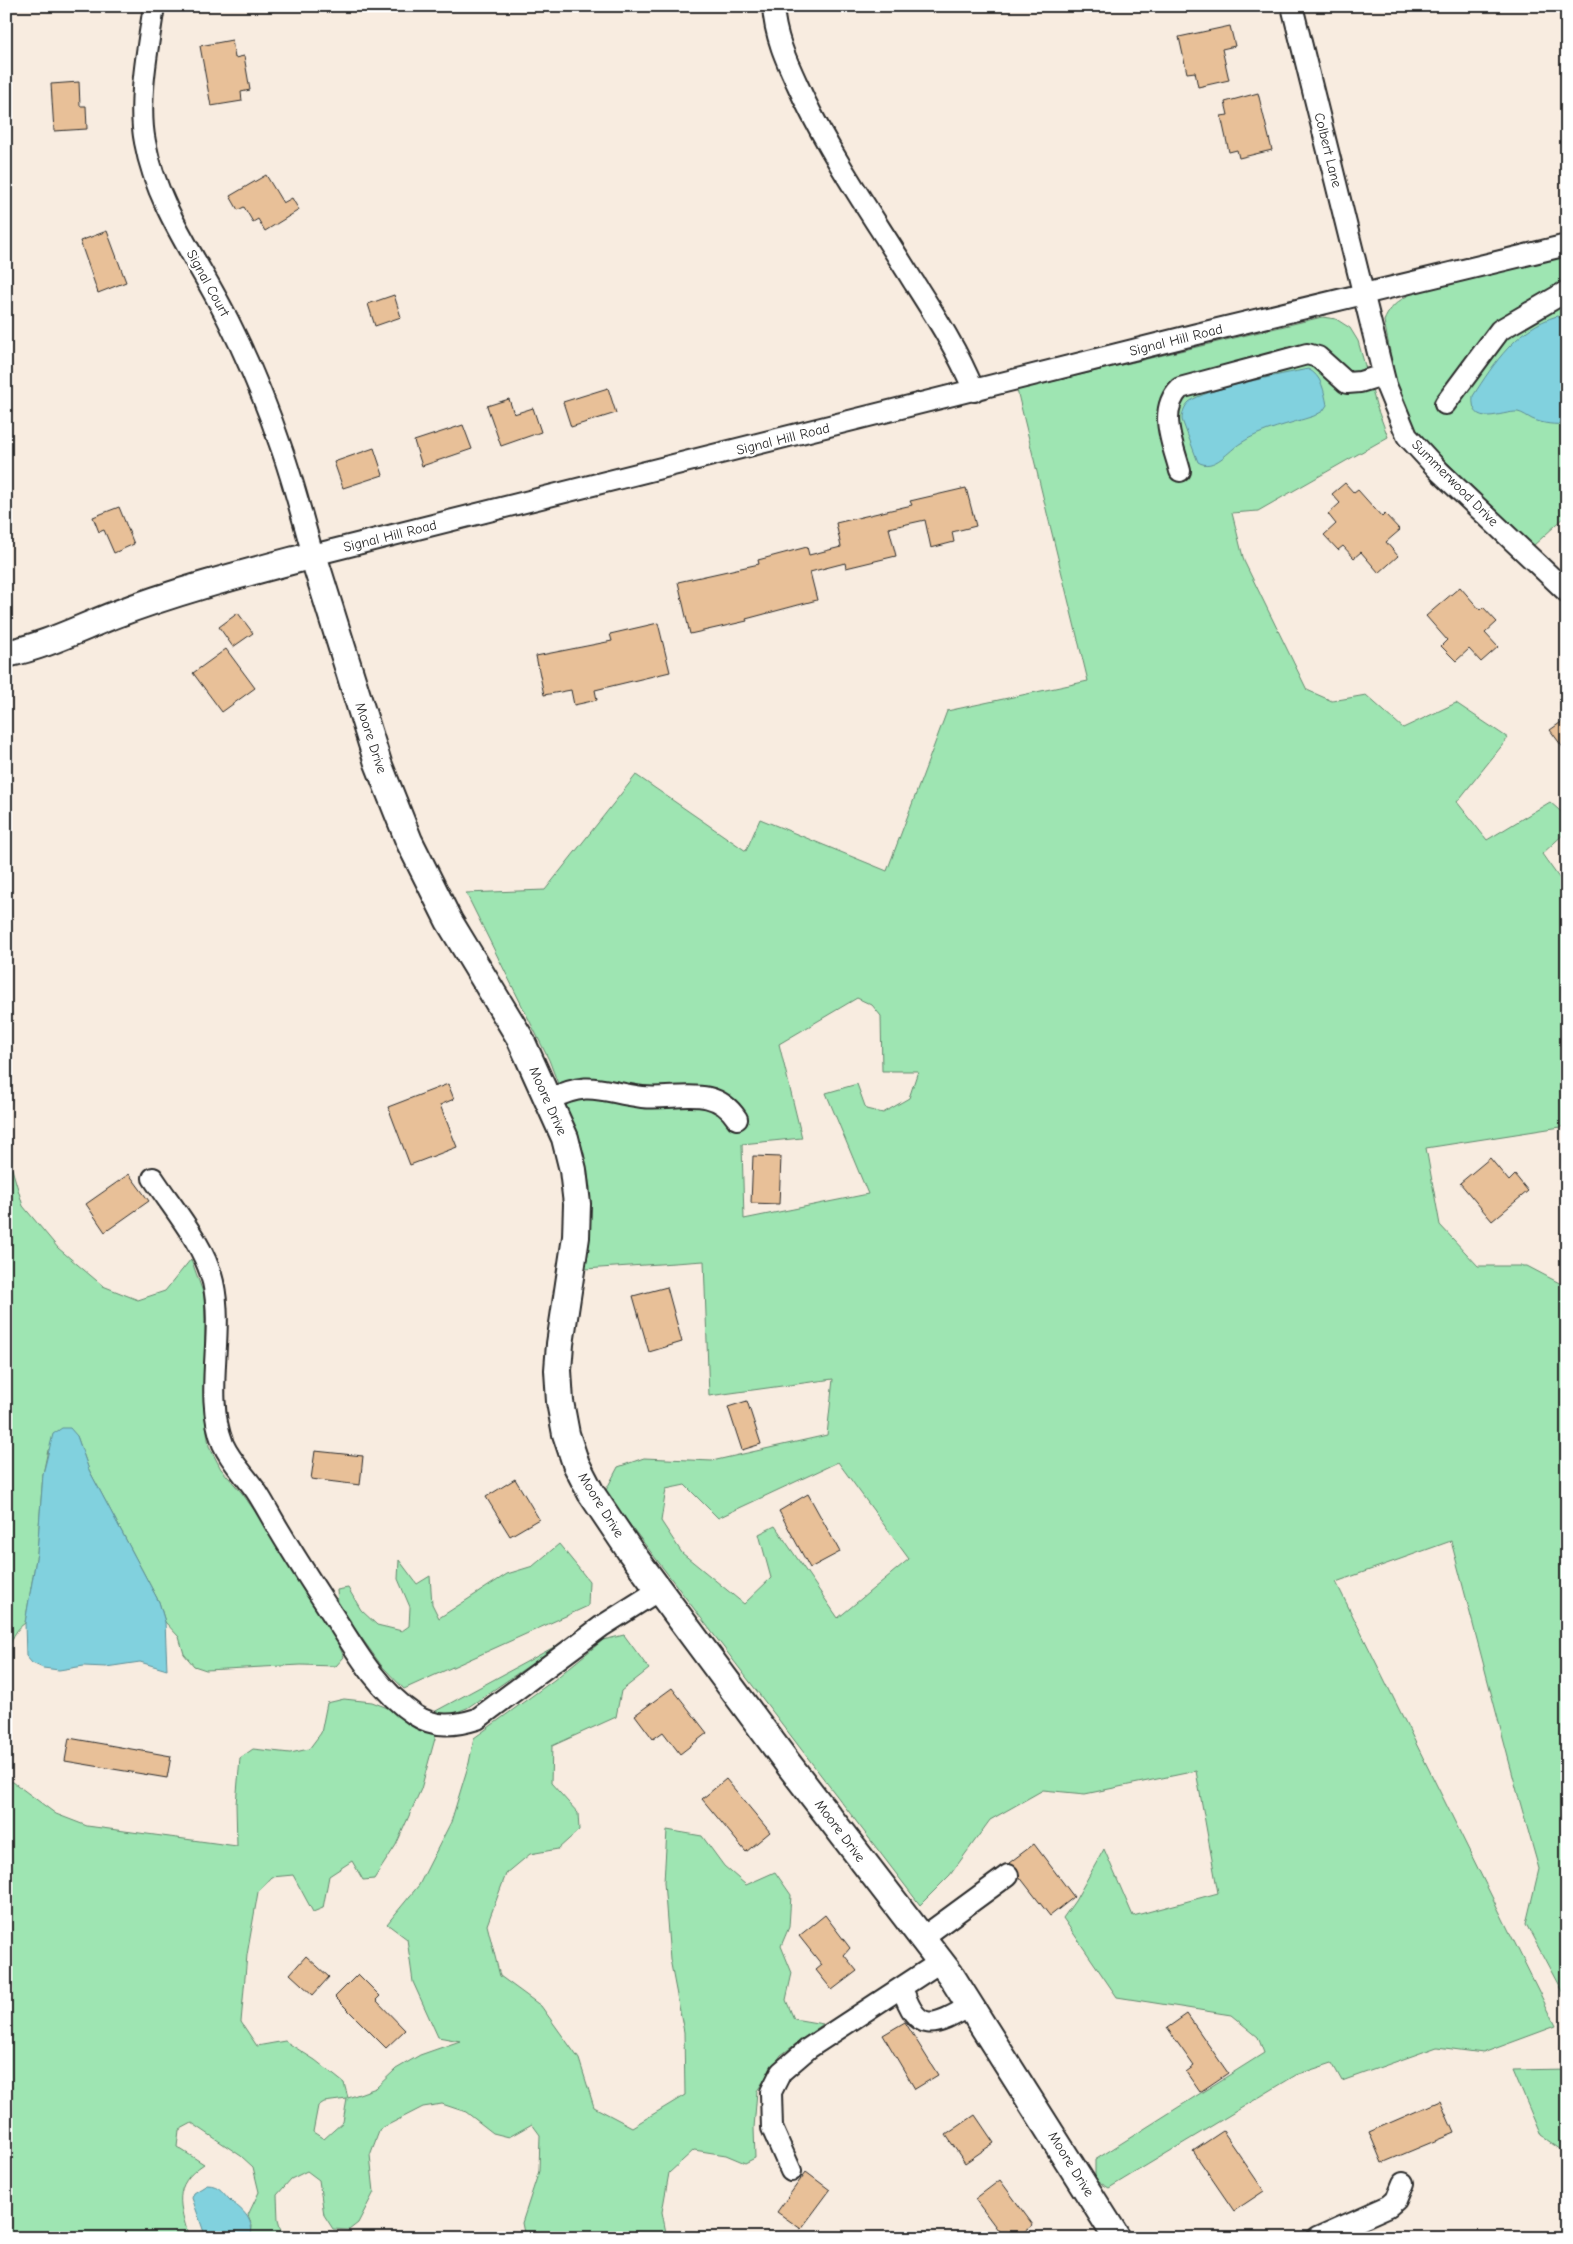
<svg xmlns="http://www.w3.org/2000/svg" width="1573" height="2244" font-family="'Comic Neue',sans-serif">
	<rect width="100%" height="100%" fill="#f8ece0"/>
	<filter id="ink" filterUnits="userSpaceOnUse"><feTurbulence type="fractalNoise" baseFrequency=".02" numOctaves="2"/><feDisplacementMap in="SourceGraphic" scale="10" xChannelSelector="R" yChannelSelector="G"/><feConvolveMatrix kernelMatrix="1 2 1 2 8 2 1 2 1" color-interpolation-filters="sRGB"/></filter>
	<g filter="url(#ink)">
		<!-- green -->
		<path fill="#9ee5b2" stroke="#64886e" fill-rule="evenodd" d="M1567,256V515L1533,546L1416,432L1398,392L1384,321C1392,301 1408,295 1427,287Z
			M1322,317L1336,319L1350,328L1358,341L1377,408L1388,437L1258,511L1232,513L1244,561L1307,690L1332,701L1366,695L1403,728L1456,703L1508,738L1457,802L1487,840L1550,802L1567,817V831L1542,854L1567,889V1126L1426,1148L1440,1225L1478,1266H1527L1567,1287V2001L1526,1924L1539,1869L1518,1795L1451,1541L1336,1582L1556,2026L1483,2053L1437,2047L1342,2081L1332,2063L1296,2075L1109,2188L1095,2180V2160L1264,2053L1258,2037L1231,2015L1117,1997L1063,1918L1075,1901L1104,1849L1133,1916L1218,1893L1196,1771L1085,1794L1043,1790L990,1820L950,1875L920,1905L605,1492L618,1467L644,1458L712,1461L827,1435L833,1379L709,1396L704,1261L585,1269L590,1187L583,1150L549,1060L466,893L545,890L636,775L746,851L760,819L887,871L947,711L1088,681L1017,390ZM857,998L872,1005L881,1016L882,1071H918L909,1098L883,1113L866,1109L857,1084L826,1093L868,1194L744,1219L742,1144L802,1138L779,1044ZM838,1462L909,1559L838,1618L775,1526L759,1534L771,1578L744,1604L682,1553L661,1521L666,1489L685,1485L718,1518Z
			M12,1169L23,1206L58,1248L103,1286L138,1300L165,1291L191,1259L204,1295L205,1322L204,1410L209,1446L221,1469L242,1493L259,1517L337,1641L344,1657L336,1666L301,1665L206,1670L194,1666L184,1654L179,1637L165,1622L159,1602L89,1470L77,1436L48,1450L43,1474L37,1553L25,1623C12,1632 9,1647 6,1662V1170Z
			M559,1544L589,1581L588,1606L404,1689L381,1665L338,1605L337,1590L348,1588L361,1610L377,1625L402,1631L409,1626L410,1607L398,1579L399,1560L417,1584L430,1576L432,1604L439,1618L507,1574L533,1566Z
			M624,1635L649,1669L621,1691L616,1717L552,1746L551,1783L578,1813L579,1830L558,1849L530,1854L506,1874L487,1925L500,1976L541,2006L579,2059L594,2107L632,2127L685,2095L684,2032L670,1959L664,1882L667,1830L702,1836L724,1866L746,1885L775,1872L791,1895L789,1927L781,1946L792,1973L786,2000L794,2019L823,2024L781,2055L757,2091L754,2128L755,2158L745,2163L726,2155L694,2150L669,2173L662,2212L667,2238H525L522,2223L539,2171L540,2135L532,2124L509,2137L493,2133L466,2112L442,2104L423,2107L380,2129L370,2155L374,2192L358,2223L349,2230L333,2229L324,2215L319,2180L307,2171L291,2179L277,2195L278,2220L283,2238H251L252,2226L248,2215L259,2192L253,2167L241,2156L192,2123L179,2130L177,2147L204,2164C171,2186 180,2205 189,2238H6V1780L13,1782L56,1814L87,1826L237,1846L236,1804L240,1758L253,1749L290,1753L309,1749L321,1733L327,1703L344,1699L372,1702L393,1710L414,1728L436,1735L421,1789L396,1845L374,1879L363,1880L352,1861L329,1876L323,1908L313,1912L293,1875L272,1877L258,1892L247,1955L241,2022L257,2046L285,2041L315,2060L344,2083L348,2098L376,2088L396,2069L420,2055L460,2041L438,2037L413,1982L407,1939L387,1924L419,1885L451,1822L469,1763L474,1738L554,1680L603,1640ZM347,2099L343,2122L324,2139L313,2132L318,2106L324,2102Z
			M565,1641L467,1708L449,1715L434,1712Z
			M1567,2069V2154L1541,2136L1513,2070Z"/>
		<!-- water -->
		<path fill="#81d1de" stroke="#5f8f96" d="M1557,316L1567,322V424C1555,425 1543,424 1532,419C1528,417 1523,413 1518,412C1502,411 1470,429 1473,396C1494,363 1517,328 1557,316Z
			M1308,369C1322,376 1324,391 1327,405L1323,411L1314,416C1290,424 1262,429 1241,443C1229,450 1214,472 1198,462L1182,420C1182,413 1184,407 1189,402C1204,389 1284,374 1308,369Z
			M62,1428H70L77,1436L89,1470L159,1602L165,1622L167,1670L140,1662L106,1667L84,1666L59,1670L43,1668L32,1663L26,1656L25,1623L37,1553L43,1474L53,1434Z
			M207,2185C221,2185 223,2194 232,2202C245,2212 254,2220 251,2238H206L192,2198L194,2193Z"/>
		<!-- building -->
		<path fill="#e8c098" stroke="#2b2b2b" d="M1230,26L1235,46L1222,49L1229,80L1198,87L1195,72L1187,73L1179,37Z
			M232,40L235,58L244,56L250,90L241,92L242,101L211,106L200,46Z
			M79,82L80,106H86L87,129L54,131L51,84Z
			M1258,93L1272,150L1239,158L1237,150L1229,152L1221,116L1228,115L1225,102Z
			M266,175L283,203L292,198L299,210L265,231L258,219L253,222L244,207L238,210L230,196Z
			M107,231L126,282L98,293L80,241Z
			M394,295L401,317L375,326L368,304Z
			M608,388L616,413L571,427L563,402Z
			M509,399L514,414L533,408L541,432L501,446L487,406Z
			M463,425L472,449L422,466L414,441Z
			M374,448L383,475L343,488L334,462Z
			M1345,483L1354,493L1358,490L1382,517L1385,514L1400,530L1386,542L1398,556L1379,573L1361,552L1354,558L1343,546L1338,550L1324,535L1336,524L1328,514L1340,503L1332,494Z
			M966,488L976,526L952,532L954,542L931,548L925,520L889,528L896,556L846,568L845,563L810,572L817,600L746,619L747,621L690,634L678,582L759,564L758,560L807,547L809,555L841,547L836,523L912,505L910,501Z
			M119,507L134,544L114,553L104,530L99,532L93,517Z
			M1460,587L1480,610L1483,607L1497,622L1485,633L1498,647L1481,662L1469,649L1456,661L1441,646L1447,640L1426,616Z
			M238,613L253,633L233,647L219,627Z
			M658,623L670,672L595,690L597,700L574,705L571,690L544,695L536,656L612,641L610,634Z
			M226,649L255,688L222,712L193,673Z
			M1567,718V753L1550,730Z
			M448,1084L454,1099L440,1105L457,1147L410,1165L388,1107Z
			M753,1156L781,1157L779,1204L751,1203Z
			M1490,1158L1509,1181L1515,1175L1528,1191L1492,1221L1460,1183Z
			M129,1174L149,1201L105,1232L86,1204Z
			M667,1287L682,1342L649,1352L633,1296Z
			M747,1401L761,1444L742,1450L728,1407Z
			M315,1451L363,1456L360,1485L311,1479Z
			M515,1479L539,1519L510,1536L486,1497Z
			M808,1494L840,1552L810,1568L779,1511Z
			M672,1688L707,1733L680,1754L663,1732L653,1739L635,1715Z
			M69,1738L171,1756L167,1778L65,1761Z
			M726,1779L770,1832L746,1852L702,1799Z
			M1034,1844L1074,1897L1050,1916L1019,1876L1017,1868L1009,1863Z
			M825,1915L850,1948L844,1955L857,1971L832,1990L816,1970L822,1965L799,1936Z
			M306,1956L329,1977L313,1995L290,1974Z
			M358,1974L380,1996L376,2000L405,2030L386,2048L335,1997Z
			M1187,2014L1228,2073L1200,2092L1186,2072L1194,2066L1167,2028Z
			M905,2022L938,2075L915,2089L883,2035Z
			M1440,2101L1454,2133L1382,2163L1369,2132Z
			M975,2115L994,2143L965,2163L946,2135Z
			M1223,2131L1264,2191L1234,2211L1193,2151Z
			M806,2172L830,2190L801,2229L777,2212Z
			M1000,2180L1033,2225L1016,2238H1004L975,2199Z"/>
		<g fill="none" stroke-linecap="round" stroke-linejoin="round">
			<defs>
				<path id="minor" d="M154,6C148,47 137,102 145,142C157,208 199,261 228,320C249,362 267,405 282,450C294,484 303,520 313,555L1193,335L1567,245
					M773,6C775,41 790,68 804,99C835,163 876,221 913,281C936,317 958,351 974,391
					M1292,6L1386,385L1407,436L1440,472L1567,592
					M1445,404L1500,330L1567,291
					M1180,471C1173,444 1157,411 1180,388L1307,354L1318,357L1347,383L1360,382L1383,375
					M549,1100C589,1079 602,1092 642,1097C676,1101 714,1083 737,1119
					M153,1178C174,1210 204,1244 213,1282C225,1335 203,1393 223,1444C231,1462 245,1475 256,1491C264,1503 271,1517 279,1530C298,1562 319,1594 340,1626C360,1658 382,1693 415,1715C435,1728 455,1726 477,1719L602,1626L659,1590
					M922,1938L1008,1875
					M902,1987C917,2035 934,2027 970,2006
					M791,2171L772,2128L771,2092L781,2072L809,2048L940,1962
					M1317,2238L1389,2206L1396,2200L1403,2183"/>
				<path id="major" d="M6,654C45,646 78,629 114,615C179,590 246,573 313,555L378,763L409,841L449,921L520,1038L565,1138L573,1170L577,1204L576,1237L560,1344L558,1370L560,1402L566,1434L576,1464L591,1493L630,1551L786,1761L950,1974L1117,2238"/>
			</defs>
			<!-- minor casing -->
			<use href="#minor" stroke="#2b2b2b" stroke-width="24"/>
			<!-- major casing -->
			<use href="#major" stroke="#2b2b2b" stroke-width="30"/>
			<!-- minor -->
			<use href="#minor" stroke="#fff" stroke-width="20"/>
			<!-- major -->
			<use href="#major" stroke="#fff" stroke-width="26"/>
		</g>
	</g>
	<g text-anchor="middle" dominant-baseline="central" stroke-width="4.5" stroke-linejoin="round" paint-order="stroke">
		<!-- street labels -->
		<g font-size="14" fill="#2b2b2b" stroke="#fff">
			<text transform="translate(1328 150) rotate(76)">Colbert Lane</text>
			<text transform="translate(208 283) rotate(61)">Signal Court</text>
			<text transform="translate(1176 340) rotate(-14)">Signal Hill Road</text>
			<text transform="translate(783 439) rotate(-14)">Signal Hill Road</text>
			<text transform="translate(1455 483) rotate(45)">Summerwood Drive</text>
			<text transform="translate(390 536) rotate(-14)">Signal Hill Road</text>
			<text transform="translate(371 738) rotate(72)">Moore Drive</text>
			<text transform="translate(548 1101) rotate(66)">Moore Drive</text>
			<text transform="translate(601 1505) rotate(58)">Moore Drive</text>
			<text transform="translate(840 1831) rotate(53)">Moore Drive</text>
			<text transform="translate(1071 2164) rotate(58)">Moore Drive</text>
		</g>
	</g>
	<!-- margin -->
	<rect width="1573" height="2244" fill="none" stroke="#fff" stroke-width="25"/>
	<rect x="12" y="12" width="1548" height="2219" fill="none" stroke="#2b2b2b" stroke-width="2" filter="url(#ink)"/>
</svg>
